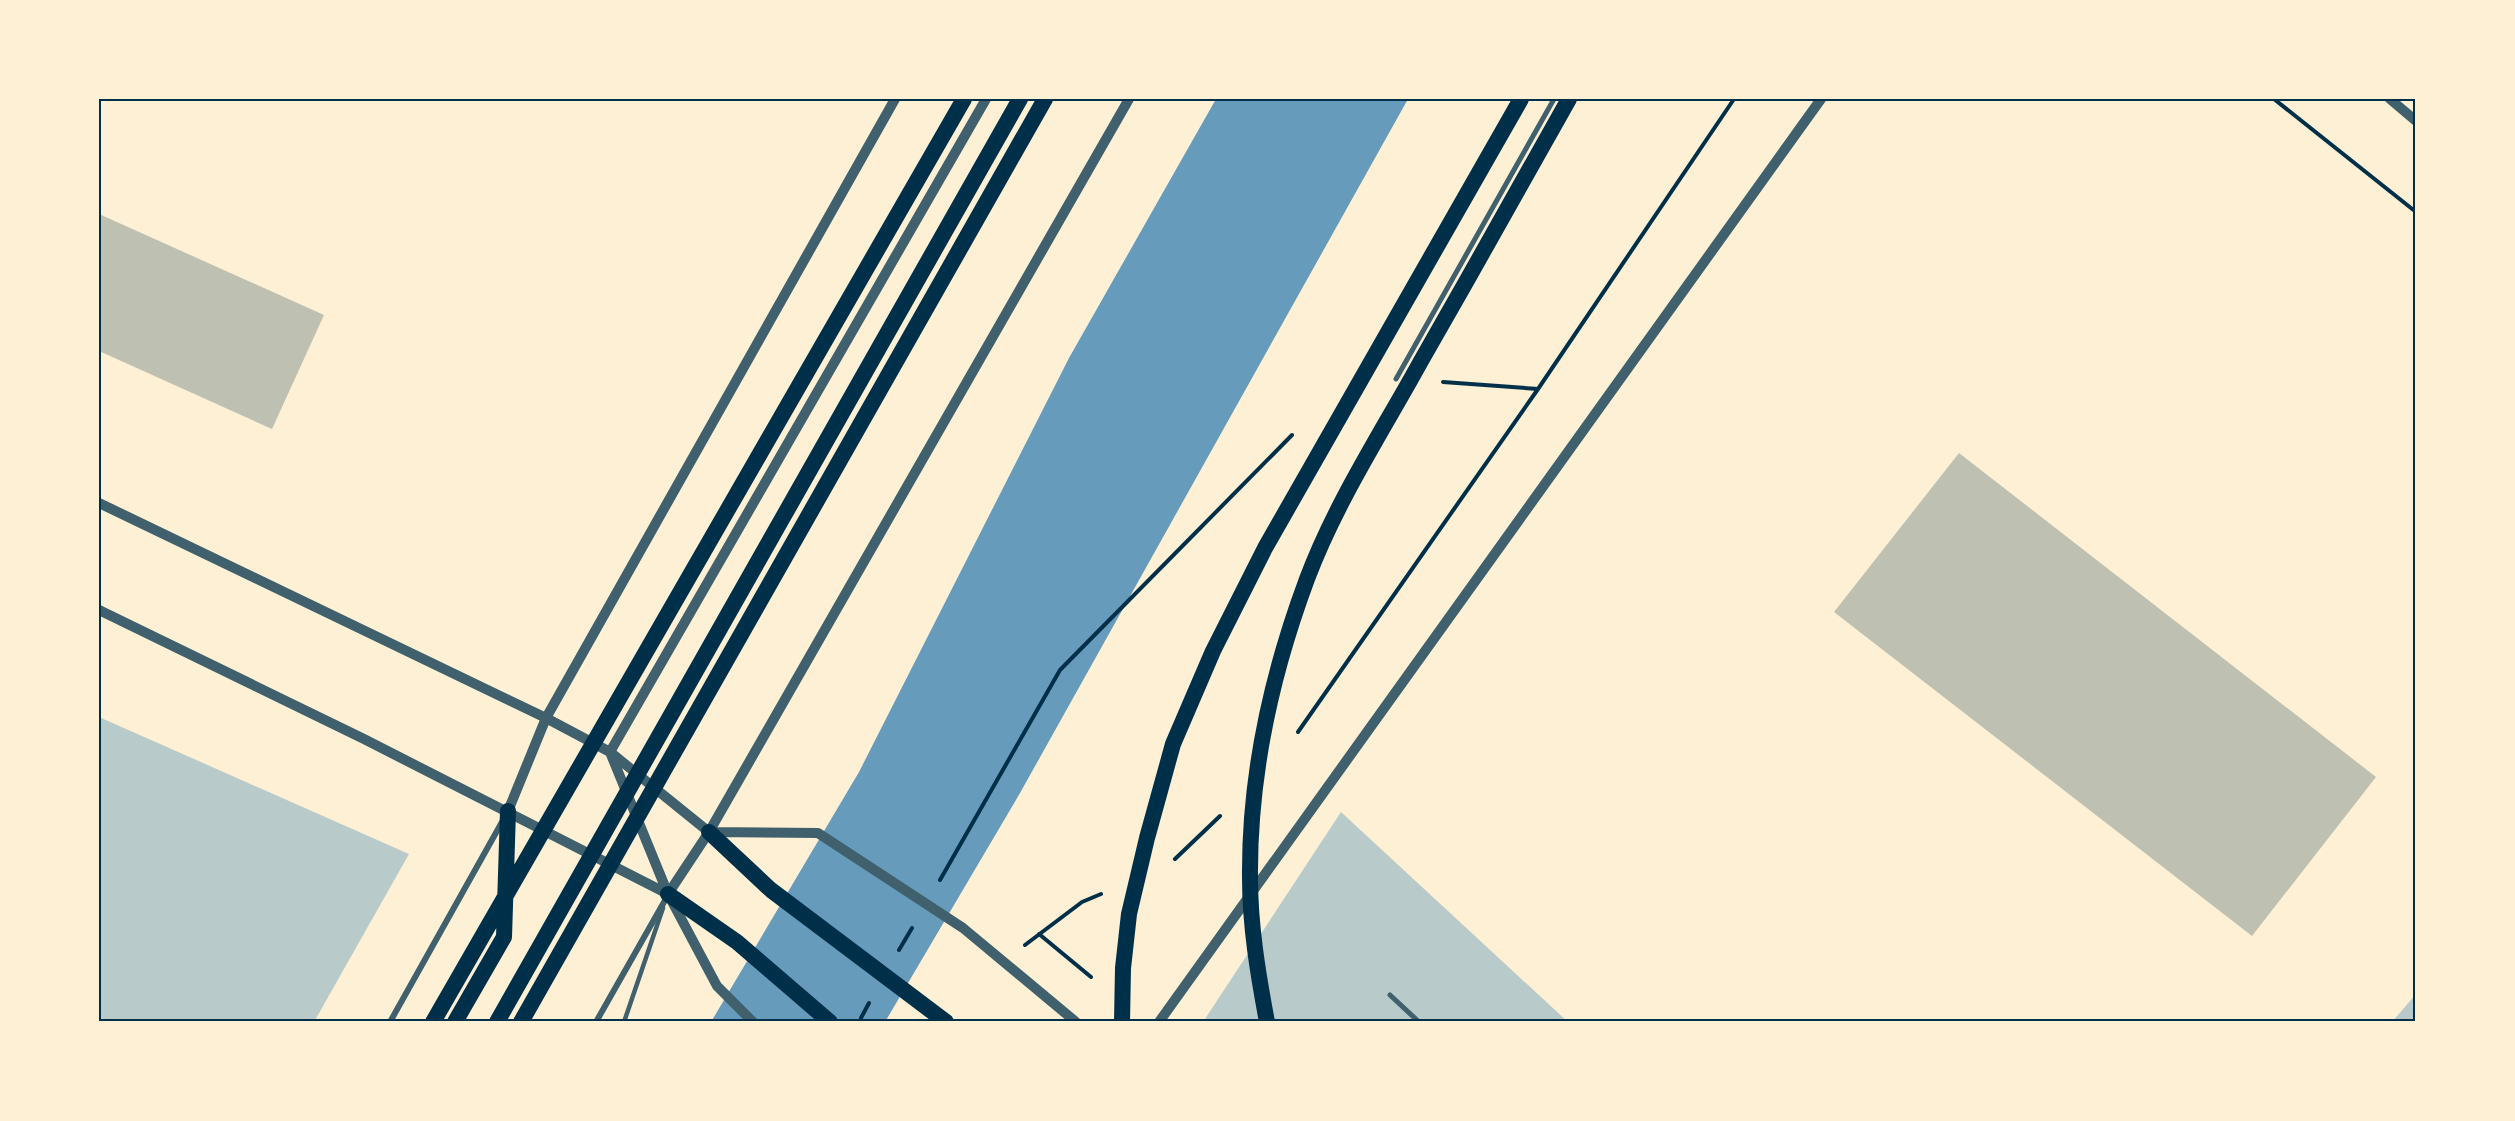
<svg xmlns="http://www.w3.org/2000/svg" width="2515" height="1121" font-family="'Open Sans',sans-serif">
	<rect width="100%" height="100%" fill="#fdf0d5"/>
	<!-- green -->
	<path fill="#b9caca" d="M99,717L409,854L314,1022H99Z
		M1341,812L1568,1022H1203Z
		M2416,994V1022H2392Z"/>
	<!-- water -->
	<path fill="#669bbc" d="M1216,99H1408L1020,793L885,1022H711L859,772L1069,358Z"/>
	<!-- building -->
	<path fill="#bec0b2" d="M99,214L324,315L272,429L99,351Z
		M1959,453L2376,777L2252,936L1834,612Z"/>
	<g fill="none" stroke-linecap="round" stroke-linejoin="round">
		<!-- path -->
		<path stroke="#003049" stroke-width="4" d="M2274,99L2416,212
			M1443,382L1538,389
			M1298,732L1538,389L1734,99
			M1175,859L1220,816
			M940,880L1060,670L1292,435
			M1039,934L1091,977
			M1025,945L1082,902L1101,894
			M899,950L912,928
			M861,1018L869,1003"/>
		<!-- service -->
		<path stroke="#3f606c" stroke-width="4.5" d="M624,1022L663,908"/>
		<!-- pedestrian -->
		<path stroke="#3f606c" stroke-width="5" d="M1396,379L1554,99
			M1390,995L1419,1022"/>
		<!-- minor -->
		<path stroke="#3f606c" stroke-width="6" d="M390,1022L502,822
			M596,1022L668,895"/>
		<!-- tertiary -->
		<path stroke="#3f606c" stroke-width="10" d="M2390,99L2416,121
			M99,503L546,718L610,752L709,832L818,833L963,928L1076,1022
			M99,610L364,739L668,894
			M508,811L546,718L895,99
			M668,894L709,832L1129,99
			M753,1022L717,986L668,894L610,752L986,99
			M1159,1022L1821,99"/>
		<!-- trunk -->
		<path stroke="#003049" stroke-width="16" d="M709,832L771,890L946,1022
			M668,894L737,942L830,1022
			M433,1022L964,99
			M455,1022L504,937L508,811
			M497,1022L1020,99
			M521,1022L1045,99
			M1122,1022L1123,968L1129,914L1147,838L1173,744L1213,651L1265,548L1521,99
			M1267,1022C1258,974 1250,926 1250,878C1249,777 1272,673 1307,579C1336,502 1382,432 1421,361C1471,274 1520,186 1569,99"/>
	</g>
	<!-- border -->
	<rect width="2515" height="1121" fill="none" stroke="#fdf0d5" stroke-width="201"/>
	<rect x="100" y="100" width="2314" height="920" fill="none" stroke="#003049" stroke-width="2"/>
</svg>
